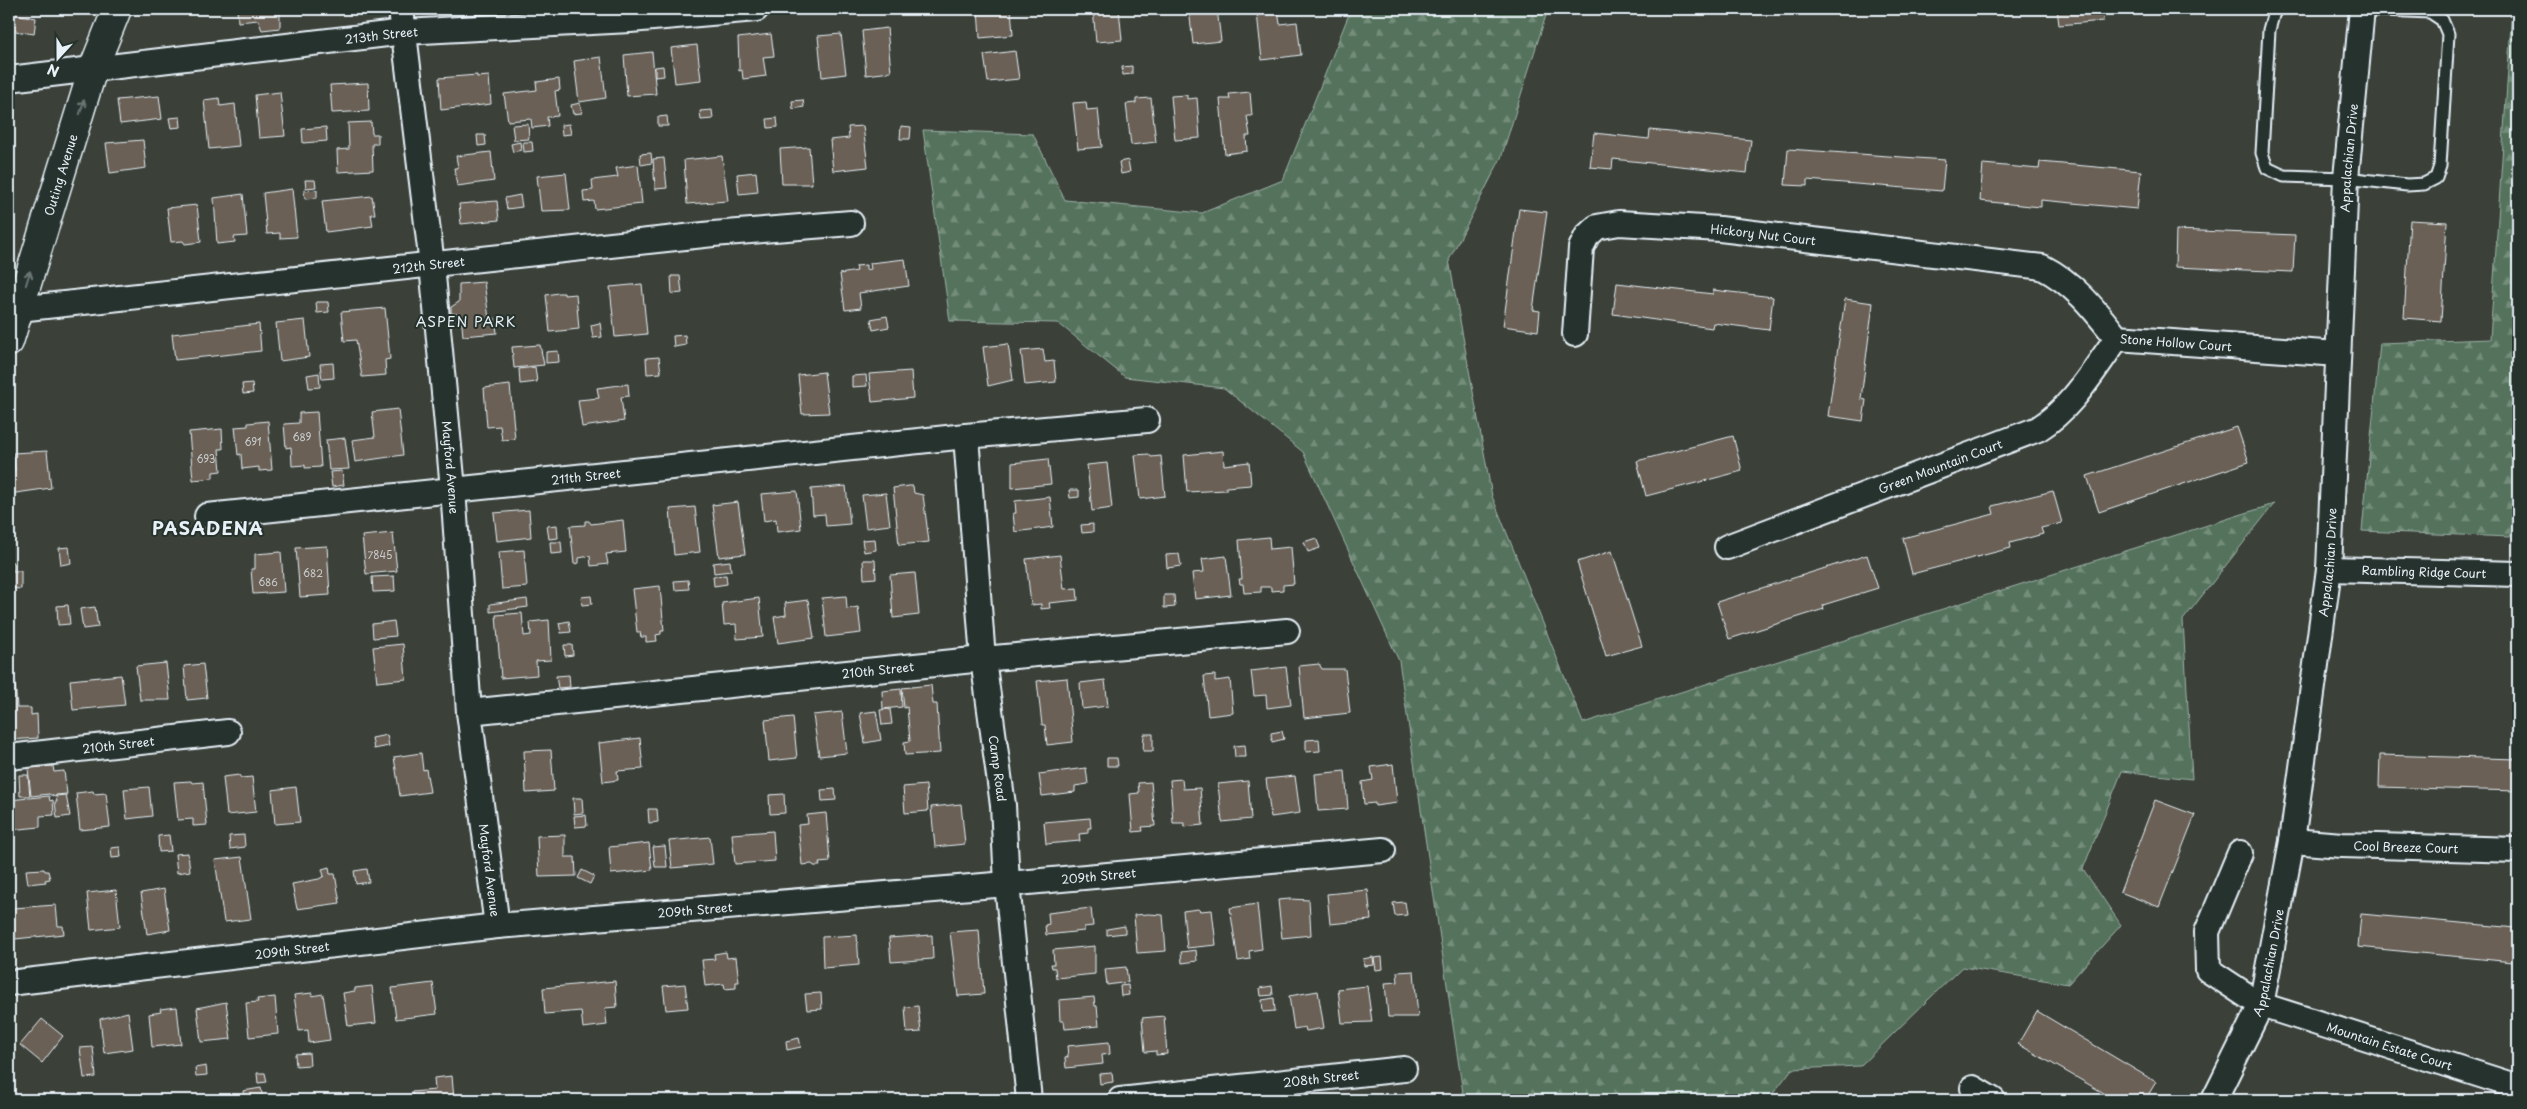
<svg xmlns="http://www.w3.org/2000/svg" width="2527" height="1109" font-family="'Playpen Sans',sans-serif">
	<defs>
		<pattern id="forest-firs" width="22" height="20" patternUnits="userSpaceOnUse" patternTransform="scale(1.25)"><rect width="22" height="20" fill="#54735c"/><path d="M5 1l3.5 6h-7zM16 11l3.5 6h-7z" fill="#758e7c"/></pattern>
	</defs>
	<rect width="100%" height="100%" fill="#3b4039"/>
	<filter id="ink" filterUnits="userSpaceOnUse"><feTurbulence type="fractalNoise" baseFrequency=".02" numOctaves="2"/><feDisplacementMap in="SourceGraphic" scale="10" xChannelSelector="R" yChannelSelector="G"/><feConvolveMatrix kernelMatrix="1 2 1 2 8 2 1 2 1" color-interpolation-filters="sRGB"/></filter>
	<g filter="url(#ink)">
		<!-- forest -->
		<path fill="url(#forest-firs)" stroke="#9eb2aa" d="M1351,9H1548L1501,158L1449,260L1492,496L1583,723L2274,504L2183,620L2192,779L2122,771L2083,869L2121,925L2068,984L1962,967L1860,1066L1792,1069L1768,1100H1464L1399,661L1303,452L1224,388L1125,377L1058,323L950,321L923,130L1033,134L1065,200L1202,213L1283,180Z
			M2512,9H2518V523L2510,537L2362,531L2380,343L2490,339Z"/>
		<!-- building -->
		<path fill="#6b6054" stroke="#e8f1f8" d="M237,9H280V28L262,30L258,20L238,22Z
			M978,9H1011L1013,35L980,38Z
			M1093,9H1119L1122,40L1096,42Z
			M1189,9H1217L1221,41L1193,44Z
			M2057,9H2102L2103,21L2059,25Z
			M1278,10L1280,24L1297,22L1301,55L1262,60L1257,13Z
			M9,13L36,18L34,34L9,30Z
			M887,28L891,72L866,75L862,31Z
			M771,34L774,56L763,57L766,76L743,79L742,70L739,71V67L738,38Z
			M841,34L846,74L822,77L818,36Z
			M697,45L701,80L675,83L671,48Z
			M1015,51L1019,79L988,82L984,55Z
			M652,52L656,94L627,96L624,55Z
			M601,57L606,98L579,102L574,61Z
			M663,66L664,76L655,77V67Z
			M1132,66V74L1123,75L1122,67Z
			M477,75V77L489,76L491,104L441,110L439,78Z
			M559,79L560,90L555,91L558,116L547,117L548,126L532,128L531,119L508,121L504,94L537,90L536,82Z
			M368,83L369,111L332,113L330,85Z
			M280,92L285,136L259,138L255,95Z
			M1250,92L1252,116H1247L1250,136H1246L1247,151L1225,154L1220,99H1230L1229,94Z
			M1187,95V99L1197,98L1200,138L1175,140L1171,96Z
			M159,96L162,119L120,124L117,100Z
			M219,98L220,106L235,104L239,146L209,149L204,100Z
			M1151,98L1156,142L1131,145L1126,104L1136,103V99Z
			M803,100L804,107L793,109L792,101Z
			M1086,102L1087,110L1098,109L1102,147L1078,149L1073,103Z
			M580,103L582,113L573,114L571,105Z
			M712,110L713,119L701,120L700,111Z
			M667,116L668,126H658V117Z
			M180,117L181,127L171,128L169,118Z
			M777,118L778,127L768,128L767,119Z
			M371,122L372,134H378V144H372L373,170L338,172L337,150L349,149L348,123Z
			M528,124L529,139L514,140L512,125Z
			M569,124L571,134L562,135L561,125Z
			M863,126L868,167L833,171L830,140L849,138L848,127Z
			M901,126L911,127L910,139H900Z
			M326,127L327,141L303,143L302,129Z
			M1650,130L1751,140L1747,173L1613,159L1612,169L1590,167L1594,133L1649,139Z
			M477,135H485L486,145L478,146Z
			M143,140L146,168L110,173L106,143Z
			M520,142L521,150L513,152L511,144Z
			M523,142H532L533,151L524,152Z
			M809,147L812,184H782L780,149Z
			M1788,149L1945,160L1942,191L1807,180V186L1785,185Z
			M491,152L494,181L457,186L454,168H458L456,156Z
			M651,153L652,163L641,165L640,154Z
			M722,156L728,201L687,204L684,160Z
			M664,158L667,188L655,189L653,159Z
			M1128,160L1130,172L1121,174L1119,162Z
			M2040,162L2141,171L2137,209L2041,200V207L1980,201L1983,164L2039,169Z
			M638,165L642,204L595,209L594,201L584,202L583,191L593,190L592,180L618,177L616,168Z
			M756,172L758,192L739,194L737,174Z
			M566,173L570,210L541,211L537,176Z
			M305,180H315L316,187L306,188Z
			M292,189L297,237L280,238V233L267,234L263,193Z
			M317,190V198L305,199L304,191Z
			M243,194L247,236L234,237L235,242L217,244L214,198Z
			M520,195L522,207L507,209L505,198Z
			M372,196L375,214H371L373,226L326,232L322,201Z
			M497,201L499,220L461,224L459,204Z
			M197,205L201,242L185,244L183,241L171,242L167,208Z
			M1519,209L1547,212L1533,310L1540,311L1538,331L1503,326Z
			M2410,220L2447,222L2441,321L2404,318Z
			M2176,230L2295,235L2293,272L2175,267Z
			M905,259L909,286L859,293L861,308L845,310L840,274L857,271L856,266L866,265V270L871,269L870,263Z
			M671,276H680L682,293L672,294Z
			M484,282L489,319L495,318L497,333L463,336L461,315L451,313V307L459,302V284Z
			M1617,283L1713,294V290L1773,297L1769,330L1713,323L1712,328L1613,314Z
			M642,284L647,334L615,337L610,287Z
			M558,293H564V295L576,294L579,329L550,332L546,295Z
			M1845,299L1873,303L1861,399L1866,400L1863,421L1828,416Z
			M316,302H328L329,312L317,313Z
			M385,308L390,359L385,360L386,375L362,377L356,340L344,341L341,312Z
			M887,316L889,327L873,330L871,319Z
			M305,320L309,357L280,361L276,323Z
			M600,323L602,337L593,338L591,325Z
			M259,324L261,351L175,360L172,334Z
			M685,335L686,345L674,347L673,336Z
			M1008,344L1013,380L988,386L983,347Z
			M540,345L544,365L514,368L512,347Z
			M1043,349L1045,362L1054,361L1056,382L1025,385L1021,351Z
			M558,351L559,362L546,363V352Z
			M659,357L661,373L647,374L646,358Z
			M333,363L334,378L322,379L320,364Z
			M535,367L537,382L520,384L519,369Z
			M911,371L913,398L872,402L869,374Z
			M824,372L829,413L802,414L798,375Z
			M319,373L320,387L309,388L307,375Z
			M866,375L867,386L852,387V376Z
			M252,383L253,393L243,394L242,384Z
			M628,384L629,396L621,397L624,421L582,427L578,400L599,398L597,388Z
			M510,385L515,439L502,440L500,426L487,427L484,388Z
			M398,409L403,455L355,462L352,440L375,437L372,412Z
			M317,412L321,467L305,468V465L292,466L291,447L286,448L284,424L299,423V413Z
			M268,421L272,470L259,471V467L242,469L241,454L238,455L235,427L248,426V423Z
			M2237,427L2249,462L2099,512L2087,476Z
			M222,429L223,449H219L221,471L213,472V478L193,480L189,432Z
			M1733,436L1742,471L1646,496L1637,461Z
			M345,438L349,469L329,470L326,440Z
			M47,451L51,488L9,494V471L15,470L13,453Z
			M1223,451L1224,465L1249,462L1251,485L1226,487V490L1187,492L1184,455Z
			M1149,454L1151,457L1161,456L1165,496L1140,499L1135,455Z
			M1048,459L1051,484L1012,488V463Z
			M1107,463L1112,508L1092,511L1087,465Z
			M342,471L344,485L332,487L330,472Z
			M846,486L850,524L826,526L825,514L813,515L811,489Z
			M909,486H913L914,493L923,495L929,542L899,545L893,488Z
			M1069,490H1079V497L1070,498Z
			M797,491L801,529L777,532L776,519L764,521L761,494Z
			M2053,491L2062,523L2041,528L2043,534L2010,543L2011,548L1912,574L1903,538L1994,514L1992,506Z
			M886,493L890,525L866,528L862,495Z
			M1050,497L1053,527L1015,532L1013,513H1016L1015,501Z
			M738,502L745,554L719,557L712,505Z
			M695,507L700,552L674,555L670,509Z
			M529,510L531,537L497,541L494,513Z
			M623,520L626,552L606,554L608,564L591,566L590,556L579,558V563L574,564L570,526L585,525V521H589L591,524Z
			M1093,524V532L1082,533L1081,525Z
			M557,525L558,538L549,539L547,526Z
			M393,533L397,571L366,574L362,536Z
			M1269,537L1270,549L1291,547L1294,584L1283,585V590L1271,591V587H1261V592L1244,593L1243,584H1240L1239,579H1242L1239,540Z
			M1316,538L1320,548L1308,552L1304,542Z
			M875,539L876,550L864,552L862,540Z
			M550,542H561L562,553L551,554Z
			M327,546L330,595L300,597L296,548Z
			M69,547L71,563L61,565L59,548Z
			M524,550L527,587L502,589L499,552Z
			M1612,551L1642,646L1606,656L1577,562Z
			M281,552L284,592L253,594L251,569H255V554Z
			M1179,554L1181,566L1167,568L1166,555Z
			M1060,555L1064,589L1077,588L1078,600L1049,603L1050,608L1041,609V604L1031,605L1026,559Z
			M1867,555L1878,588L1823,605L1824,609L1729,639L1717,602Z
			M1226,556L1231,595L1195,599L1192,573L1204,572L1202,559Z
			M863,560H875L876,578L864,579Z
			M730,561L731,571L714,573L713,563Z
			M9,562H13V571H21V589L9,588Z
			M915,573L919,615L893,618L890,575Z
			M726,575L727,584L714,586L713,576Z
			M394,576L395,591L373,592L372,577Z
			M688,580L689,589L675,590L674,581Z
			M660,586L664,631H661V634L656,635L657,641L646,642V637H641L640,632H637L632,589Z
			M1164,595H1174L1175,607L1164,608Z
			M591,596L592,604L582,605L581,597Z
			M846,596L847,609L858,607L861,633L826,637L822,598Z
			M759,598L763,637L737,639L736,624L724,625L722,603Z
			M527,599L528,607L490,612V604Z
			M808,600L814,638L778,643L774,617L786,615L785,603Z
			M68,605L70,624L58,625L57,606Z
			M95,607L98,627L83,629L80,609Z
			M522,613L524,636L531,635L530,622L549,620L551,660L536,661L537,675L501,678L496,615Z
			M9,620L12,650H9Z
			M394,621L396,636L373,638L372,624Z
			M569,621L571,632L561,633L559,623Z
			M403,644L406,679L377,682L373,647Z
			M564,645H572L573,655L565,656Z
			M166,663L170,700H140L136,666Z
			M203,664L207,698L187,700L184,666Z
			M1319,664L1322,669H1345L1350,713L1304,718L1299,666Z
			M1286,667L1291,705L1267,708L1266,695L1254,696L1251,671Z
			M121,675L125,705L73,710L70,680Z
			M569,675L570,687L558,688L556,676Z
			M1215,675V681L1230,679L1233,713L1208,716L1204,676Z
			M1067,678L1073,742L1047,745L1045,725H1042L1037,681Z
			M1105,680L1108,706L1082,709L1080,683Z
			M15,682L17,708H31V715L37,714L38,738L9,740V683Z
			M931,685L933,704H937L940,753L905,755L904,742L910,741L907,707L904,708L902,688Z
			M901,689L902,707L883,709L882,691Z
			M890,709L892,724L882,725L880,710Z
			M876,711L881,740L865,743L860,713Z
			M842,712L847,753L819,756L813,715Z
			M793,717L797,758L769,761L765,720Z
			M1282,731L1284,739L1272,742L1271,733Z
			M1144,734H1153V751H1143Z
			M387,735L389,746L374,749L372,738Z
			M640,738L643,769L617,771L618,780L603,782L599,743Z
			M1319,739L1320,751L1306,752V740Z
			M1245,745L1246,757H1235L1234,746Z
			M551,750L554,791L526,793L524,751Z
			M421,753L423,770L426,769L430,792L400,796L394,757Z
			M2380,755L2517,759L2516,791L2379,787Z
			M1107,758H1117L1118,766H1107Z
			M1393,764L1397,803L1375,806V803L1364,804L1362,782L1373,780L1371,767Z
			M53,766L54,772L64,771L67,794L56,795L55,797L49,794L31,796L28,768Z
			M1086,768L1088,784L1075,786V792L1042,796L1039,774Z
			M1345,771L1348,809L1318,811L1315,774Z
			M19,775H28L30,796H20Z
			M239,775L241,778L252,777L256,812L227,815L223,777Z
			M1295,776L1300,813L1271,817L1266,779Z
			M1182,779L1183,789L1200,788L1203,825L1184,827V823H1173L1170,780Z
			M191,781L192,783L203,782L207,825L193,826V819L178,820L174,782Z
			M1248,781L1251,819L1222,822L1218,784Z
			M1151,782L1155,826L1142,827L1143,831L1133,832L1130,794L1139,793L1138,783Z
			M926,785L928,811L905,813L903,787Z
			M149,787L152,816L127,819L124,789Z
			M296,787L300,822L275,824L272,790Z
			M835,789L836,800L822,801L821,790Z
			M93,791L94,794L106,793L110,827L80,830L76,793Z
			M784,794L785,813L770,814L769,795Z
			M66,795L70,816L57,818L55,802H57L56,796Z
			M49,796L50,801L53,800L54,815L40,816V827L9,830V800Z
			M573,798H582L583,813L574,814Z
			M2155,800L2195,815L2159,907L2120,892Z
			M961,804L965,844L935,847L931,807Z
			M648,809H657L658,822L649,823Z
			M826,813L830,862L819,863L820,866H814L812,864L802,865L798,825L808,824L807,815Z
			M586,815L587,826L575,827L574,816Z
			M1090,818L1091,828H1088V833L1079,834L1080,841L1046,844L1044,822Z
			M773,831L775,861L735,864L732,834Z
			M169,835L171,851L159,852L158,836Z
			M244,835L245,847L230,849L229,836Z
			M565,835V857H575L576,876L539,877L537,836Z
			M710,837L713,864L672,868L669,841Z
			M649,843L652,870L611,874L609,847Z
			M665,846L667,867H655L653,847Z
			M120,847L121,857L112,858L111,848Z
			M188,853L190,871L177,873L175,854Z
			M242,857L251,919L224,922L215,860Z
			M329,867L330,874H335L340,903L297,909L292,884L319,879L324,876L322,869Z
			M44,869L45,871H48L50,879L45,880L46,882L28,884L26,870Z
			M367,869L369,882L356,884L354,871Z
			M582,870L594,876L590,884L578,878Z
			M164,889L170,930L147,934L141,893Z
			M116,890L120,927L91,930L87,893Z
			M1368,890L1371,920L1330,924L1327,894Z
			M1290,899L1309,900L1311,935L1282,938L1278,900Z
			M1405,902L1407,915L1395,916L1393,903Z
			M1257,904L1262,949L1249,951L1250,959L1238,961L1230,908Z
			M56,905L58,926H63L64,934L15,939L13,908Z
			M1091,908L1093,926L1084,927V931L1046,935L1045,925L1049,924L1048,913Z
			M1198,909L1200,911L1212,910L1216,945L1187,948L1183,911Z
			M1149,914L1163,915L1166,951L1137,953L1134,915Z
			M2361,914L2516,928L2513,962L2358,947Z
			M1125,926V933L1107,935V929Z
			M979,930L984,994L958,996L950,932Z
			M857,935L859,965L823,968L822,937Z
			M932,935L933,959L891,962L889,938Z
			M1095,946V974L1056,978L1055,968H1052L1051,964H1054L1053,950Z
			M1196,950L1197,961L1182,963L1181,952Z
			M726,952L727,958L736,957L739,982H736V988L725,989L724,984L705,986L702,960L715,959L714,954Z
			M1373,957L1374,965L1364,966L1363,959Z
			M1382,957L1383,969L1376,970L1374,958Z
			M1126,967L1128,982L1107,985L1105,969Z
			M1414,971L1418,1017H1388L1385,983L1398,982L1397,972Z
			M615,981L617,1007L605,1008L607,1025L583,1028L581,1011L545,1014L543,988Z
			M433,983L437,1014L396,1019L392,988Z
			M685,984L688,1008L666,1010L663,986Z
			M1128,985L1129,995L1121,996L1120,986Z
			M372,986L376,1023L348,1026L343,993L355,991V988Z
			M1272,986L1273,995L1261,996L1260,988Z
			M1367,986L1372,1022L1342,1023L1338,989Z
			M1318,991L1324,1028L1306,1031L1305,1027L1294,1029L1289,996Z
			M312,993V996L323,994L330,1040L309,1043L308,1030L299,1031L294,995Z
			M821,993L822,1009L807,1010L805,994Z
			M275,997L278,1034L249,1037L246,1003L258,1002L257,999Z
			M1094,997L1095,1006H1097L1099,1026L1065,1029L1064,1021H1060L1059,1000Z
			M1274,998L1275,1011L1263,1012L1262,1000Z
			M226,1002L231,1039L201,1042L197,1008Z
			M918,1006L921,1032L907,1033L905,1007Z
			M177,1007L181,1044L152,1047L149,1014L161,1012L160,1009Z
			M2037,1011L2156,1082L2145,1100H2116L2018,1044Z
			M128,1012L133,1049L104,1053L100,1019Z
			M1164,1016L1167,1054L1156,1055V1051L1145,1052L1142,1018Z
			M42,1019L63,1036L42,1063L20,1045Z
			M799,1038L801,1047L787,1050L786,1041Z
			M1109,1042L1110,1054L1102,1055L1103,1064L1066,1068L1065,1058L1068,1057L1067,1046Z
			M93,1047L96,1077L84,1078L80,1048Z
			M309,1053L310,1065L296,1066L295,1054Z
			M206,1066L207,1075L196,1076L195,1068Z
			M257,1073H265L267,1082L258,1083Z
			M1112,1073L1113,1082L1100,1084L1099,1074Z
			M452,1076L454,1100H413L412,1092L435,1090L434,1078Z
			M261,1088L263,1100H244L243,1091Z
			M233,1096V1100H207L206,1099Z"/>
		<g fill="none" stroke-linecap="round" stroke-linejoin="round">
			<defs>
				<path id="lane" d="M2278,9L2274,12L2269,30L2262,153L2267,168L2284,176L2346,178L2407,185L2424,184L2436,178L2440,166L2448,34L2442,20L2430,12L2359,9"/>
				<g id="street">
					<path id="s1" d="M401,9L432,265L453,489L469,712L497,926"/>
					<path id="s2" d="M9,79L404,32L630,20L756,9"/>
					<path id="s3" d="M9,310L713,234L851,223"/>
					<path id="s4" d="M1575,334L1581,248L1587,236L1597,227L1619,223L1720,229L2042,267C2075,284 2094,309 2117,338L2338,354"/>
					<path id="s5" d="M966,436L983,659L1003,805L1007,884L1029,1100"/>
					<path id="s6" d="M207,516L966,436L1147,420"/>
					<path id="s7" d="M1727,547L2038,429C2073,407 2093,371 2117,338"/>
					<path id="s8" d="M2329,569L2518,574"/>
					<path id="s9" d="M469,712L983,659L1287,631"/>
					<path id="s10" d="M9,757L228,732"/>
					<path id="s11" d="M2292,841L2342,845L2518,850"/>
					<path id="s12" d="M2240,853L2207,932L2208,970L2261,1005L2518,1087"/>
					<path id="s13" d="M9,983L497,926L1007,884L1383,850"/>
					<path d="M1973,1088L1993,1100"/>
					<path id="s14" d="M1120,1100L1404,1069"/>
					<path id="s15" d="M2214,1100L2261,1005L2292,841L2329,569L2346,178L2362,9"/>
				</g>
				<g id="secondary">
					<path id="s16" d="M9,342L93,69L117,9"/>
				</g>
			</defs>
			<!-- lane casing -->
			<use href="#lane" stroke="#e8f1f8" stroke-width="15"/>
			<!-- street casing -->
			<use href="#street" stroke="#e8f1f8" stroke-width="28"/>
			<!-- secondary casing -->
			<use href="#secondary" stroke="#e8f1f8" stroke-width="31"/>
			<!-- lane -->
			<use href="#lane" stroke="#26332d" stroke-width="11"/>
			<!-- street -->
			<use href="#street" stroke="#26332d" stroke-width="24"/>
			<!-- secondary -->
			<use href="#secondary" stroke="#26332d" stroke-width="28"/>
		</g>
		<!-- one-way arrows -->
		<defs><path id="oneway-shaft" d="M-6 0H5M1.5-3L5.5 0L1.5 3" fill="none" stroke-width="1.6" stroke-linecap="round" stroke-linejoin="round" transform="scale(1.25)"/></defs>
		<g stroke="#6a7674">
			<use href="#oneway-shaft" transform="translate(82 107) rotate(-73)"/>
			<use href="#oneway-shaft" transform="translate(28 278) rotate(-73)"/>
		</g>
	</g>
	<g text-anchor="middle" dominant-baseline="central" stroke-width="4" stroke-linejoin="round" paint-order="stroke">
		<!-- number labels -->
		<g font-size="10" fill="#c9cdcf">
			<text x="302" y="436">689</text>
			<text x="253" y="441">691</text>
			<text x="206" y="458">693</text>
			<text x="380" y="554">7845</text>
			<text x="313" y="572">682</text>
			<text x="268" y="581">686</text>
		</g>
		<!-- street labels -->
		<g font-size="12" fill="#e8f1f8" stroke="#26332d">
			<text stroke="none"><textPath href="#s2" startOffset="375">213th Street</textPath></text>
			<text stroke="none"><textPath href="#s15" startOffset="959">Appalachian Drive</textPath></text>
			<text stroke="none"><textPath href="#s16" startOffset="175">Outing Avenue</textPath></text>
			<text stroke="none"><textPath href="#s4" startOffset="280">Hickory Nut Court</textPath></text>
			<text stroke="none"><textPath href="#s3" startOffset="422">212th Street</textPath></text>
			<text stroke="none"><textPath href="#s4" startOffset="724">Stone Hollow Court</textPath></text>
			<text stroke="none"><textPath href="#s7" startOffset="228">Green Mountain Court</textPath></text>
			<text stroke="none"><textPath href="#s1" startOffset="461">Mayford Avenue</textPath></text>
			<text stroke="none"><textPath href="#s6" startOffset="381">211th Street</textPath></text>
			<text stroke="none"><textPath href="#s15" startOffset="554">Appalachian Drive</textPath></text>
			<text stroke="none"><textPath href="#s8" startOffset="95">Rambling Ridge Court</textPath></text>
			<text stroke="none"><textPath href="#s9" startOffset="411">210th Street</textPath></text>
			<text stroke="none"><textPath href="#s10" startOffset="110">210th Street</textPath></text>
			<text stroke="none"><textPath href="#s5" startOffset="334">Camp Road</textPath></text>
			<text stroke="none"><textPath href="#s11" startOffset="114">Cool Breeze Court</textPath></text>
			<text stroke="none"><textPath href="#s1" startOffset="866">Mayford Avenue</textPath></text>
			<text stroke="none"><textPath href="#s13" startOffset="1095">209th Street</textPath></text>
			<text stroke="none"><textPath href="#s13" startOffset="690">209th Street</textPath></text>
			<text stroke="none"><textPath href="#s13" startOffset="285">209th Street</textPath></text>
			<text stroke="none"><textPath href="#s15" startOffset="149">Appalachian Drive</textPath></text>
			<text stroke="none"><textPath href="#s12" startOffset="322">Mountain Estate Court</textPath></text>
			<text stroke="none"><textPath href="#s14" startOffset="202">208th Street</textPath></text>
		</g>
		<!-- neighbourhood labels -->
		<g font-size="14" letter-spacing="1" fill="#e8f1f8" stroke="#26332d">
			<text x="466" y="321">ASPEN PARK</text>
		</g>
		<!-- district labels -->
		<g font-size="18" font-weight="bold" letter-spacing="1" fill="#e8f1f8" stroke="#26332d">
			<text x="208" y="527">PASADENA</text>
		</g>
	</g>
	<!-- margin -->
	<rect width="2527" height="1109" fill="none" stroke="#26332d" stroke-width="30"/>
	<rect x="15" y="15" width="2497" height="1079" fill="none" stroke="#e8f1f8" stroke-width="2" filter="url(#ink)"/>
	<!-- north arrow -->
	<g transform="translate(58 58) rotate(201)" stroke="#26332d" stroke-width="4" paint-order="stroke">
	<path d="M0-4L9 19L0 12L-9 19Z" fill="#e8f1f8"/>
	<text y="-8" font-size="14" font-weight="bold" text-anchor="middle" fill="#e8f1f8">N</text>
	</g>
</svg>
